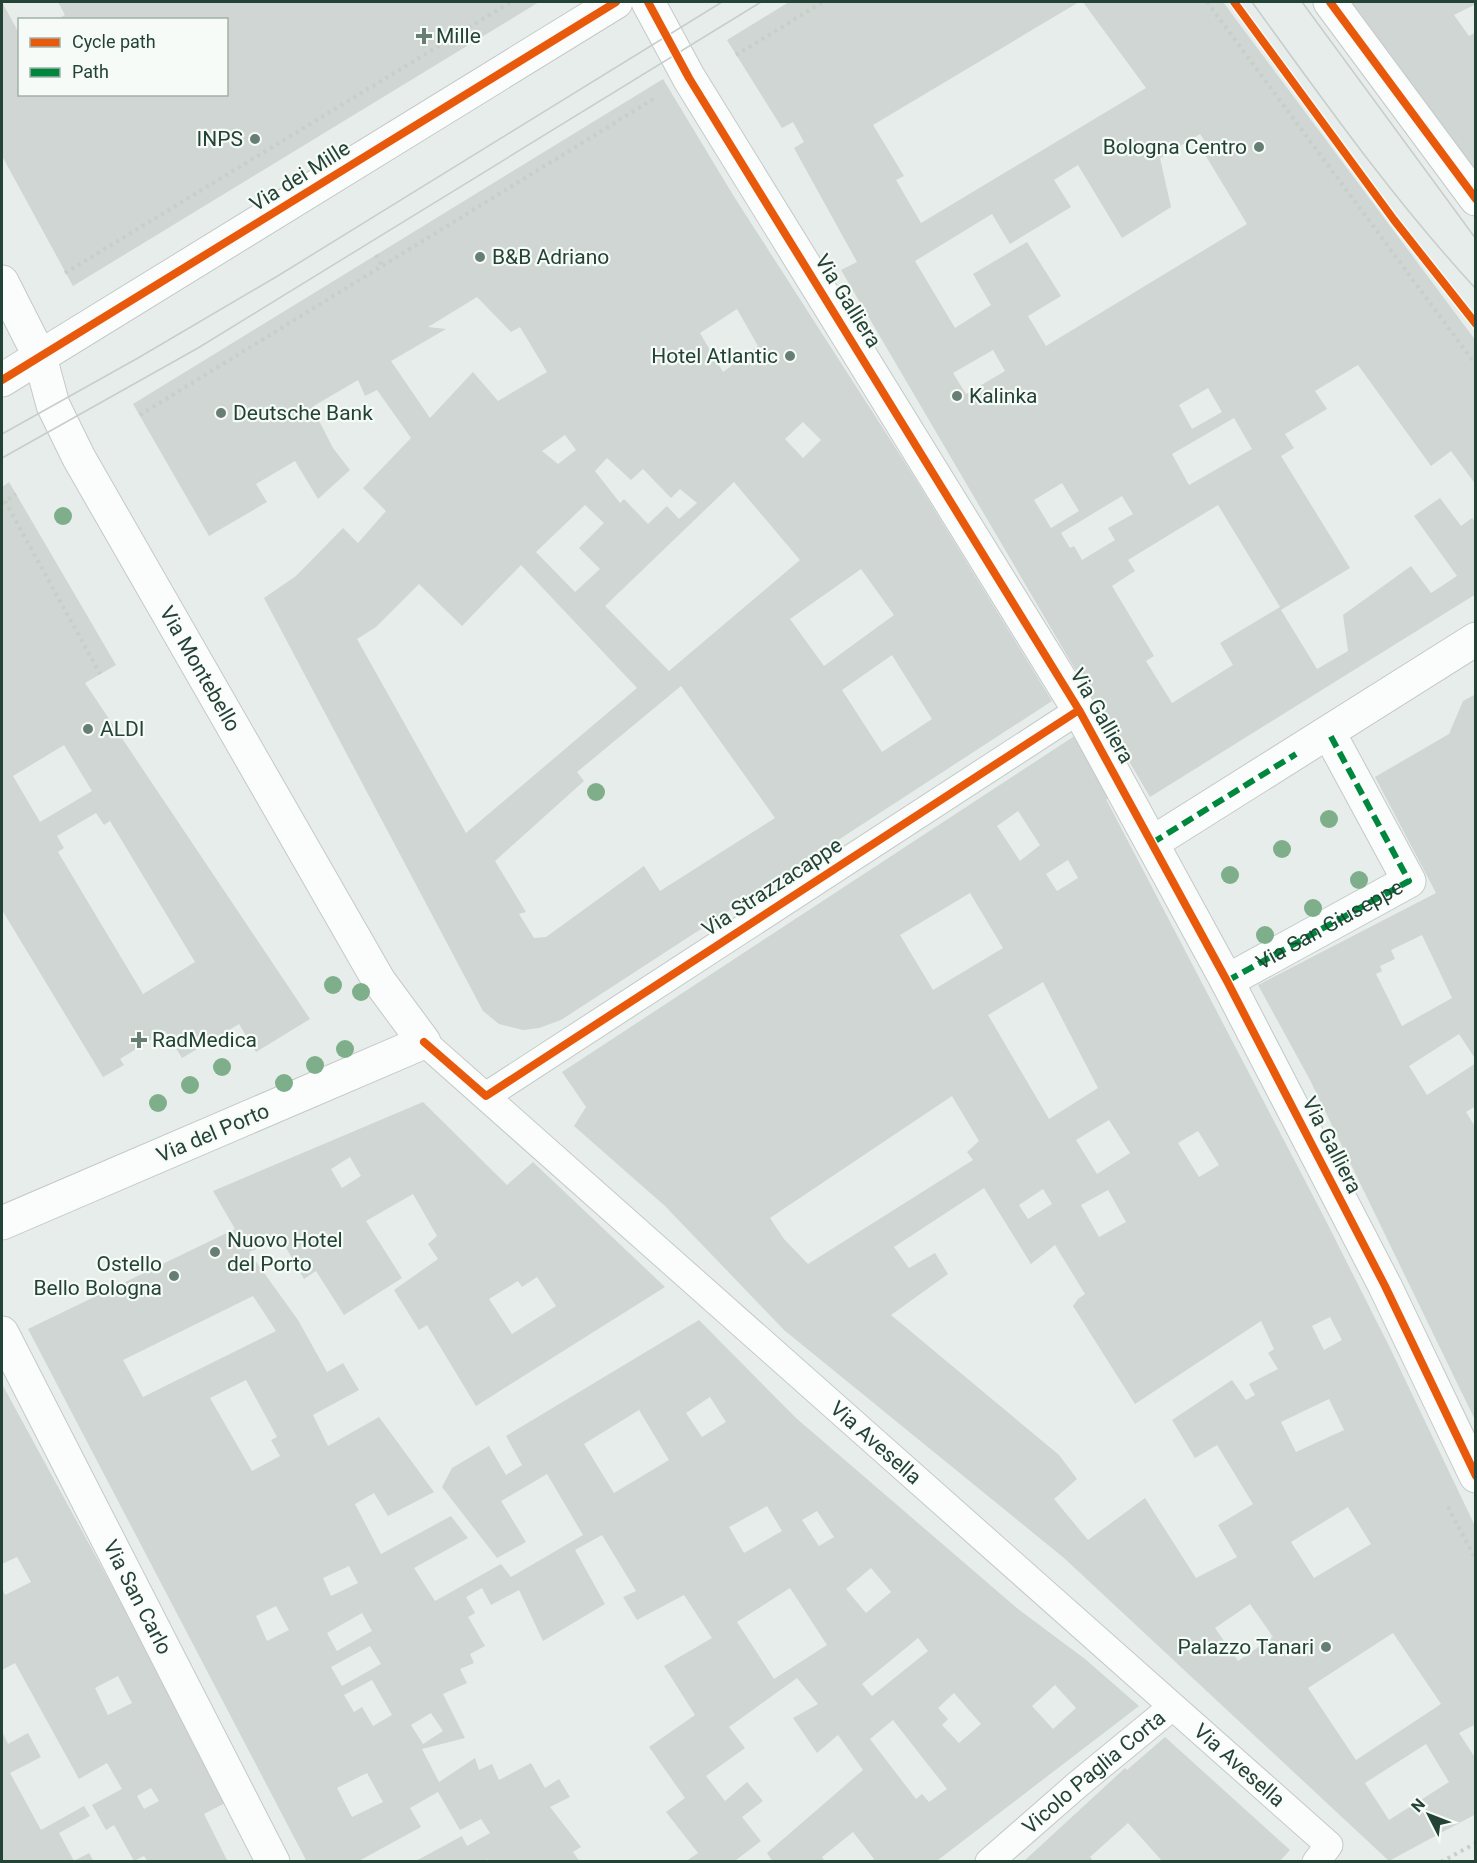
<svg xmlns="http://www.w3.org/2000/svg" width="1477" height="1863" font-family="Roboto,sans-serif">
	<rect width="100%" height="100%" fill="#e7edea"/>
	<!-- building -->
	<path fill="#cfd6d3" fill-rule="evenodd" d="M2,2L20,35V94H226V20H56L65,15L58,2H539L73,286L2,156Z
		M789,2H1079L873,125L904,176L896,180L921,223L1146,88L1083,2H1223L1476,341V485L1451,451L1431,466L1358,365L1315,391L1327,409L1285,434L1294,448L1281,456L1350,568L1281,610L1317,669L1348,651L1343,615L1411,566L1431,593L1457,576L1414,516L1440,498L1461,526L1472,518L1476,523V594L1150,797L841,270L857,262L794,148L804,142L798,131L793,122L782,128L727,40ZM1200,134L1210,149L1204,153L1247,224L1046,346L1028,316L1061,296L1027,242L973,274L991,305L955,328L915,261L992,214L1010,244L1071,207L1054,180L1078,165L1122,238L1171,207L1160,158ZM993,350L1005,371L966,394L953,373ZM1208,388L1222,412L1192,429L1179,405ZM1234,418L1252,449L1189,485L1172,454ZM1062,483L1079,511L1051,528L1034,500ZM1122,496L1133,514L1108,528L1115,540L1082,560L1074,546L1070,548L1061,533ZM1218,505L1280,607L1220,643L1233,665L1172,703L1146,661L1154,656L1112,586L1135,571L1128,560Z
		M1350,2H1476V4L1454,15L1469,36L1476,32V172Z
		M663,79L733,195L913,475L1052,701L561,1020L539,1028L523,1030L499,1024L483,1011L264,598L296,576L343,528L358,543L386,511L363,488L411,438L377,390L365,396L358,380L312,407L333,448L350,470L318,499L295,461L256,484L267,502L209,536L133,404ZM477,297L511,332L520,327L547,372L498,401L473,372L430,418L391,361L446,329L428,327ZM737,309L758,346L723,372L700,333ZM803,422L821,440L803,458L785,439ZM565,435L576,450L558,464L542,451ZM607,458L631,480L643,469L671,498L680,489L697,503L679,519L667,506L648,524L624,499L620,503L595,471ZM734,482L800,560L669,671L605,606ZM585,505L604,523L579,548L600,569L575,592L536,552ZM521,565L637,688L466,833L357,639L376,627L419,584L462,626ZM861,569L894,615L824,666L790,619ZM892,655L932,719L882,752L842,690ZM681,686L775,818L660,891L644,866L546,937L534,938L519,914L526,912L495,861L584,781L577,772Z
		M9,482L116,665L85,683L310,1019L256,1052L239,1024L182,1058L165,1031L120,1059L124,1065L103,1077L2,910V487ZM64,745L92,791L40,822L13,776ZM96,813L104,825L110,821L195,962L143,994L58,852L64,848L57,836Z
		M1476,694V1060L1459,1034L1409,1066L1427,1095L1476,1063V1106L1466,1112L1476,1128V1422L1310,1080L1258,985L1436,893L1375,777L1449,734L1463,701ZM1422,935L1452,998L1402,1026L1376,974L1382,971L1380,966L1395,959L1391,950Z
		M1076,735L1109,799H1106L1118,822L1324,1217L1390,1348L1476,1528V1724L1459,1733L1476,1759V1814L1389,1861L1064,1558L784,1330L665,1206L574,1126L586,1107L562,1072ZM1018,811L1040,845L1020,861L997,826ZM1068,860L1078,878L1057,891L1046,874ZM970,893L1003,948L933,990L900,935ZM1043,982L1098,1088L1049,1119L988,1015ZM952,1096L979,1141L967,1152L973,1160L808,1264L784,1239L770,1218ZM1109,1120L1130,1153L1097,1174L1076,1140ZM1198,1131L1219,1165L1199,1177L1178,1143ZM984,1188L1031,1264L1055,1245L1085,1294L1078,1299L1073,1306L1135,1404L1261,1321L1274,1349L1268,1353L1278,1369L1249,1384L1255,1395L1246,1400L1232,1380L1172,1420L1195,1458L1217,1445L1253,1504L1218,1525L1237,1557L1196,1578L1145,1498L1088,1540L1054,1499L1077,1479L1059,1455L891,1315L948,1274L935,1253L909,1268L894,1247ZM1043,1189L1052,1204L1028,1219L1019,1205ZM1108,1190L1126,1222L1099,1237L1081,1205ZM1330,1317L1342,1340L1324,1350L1312,1326ZM1329,1399L1344,1430L1296,1452L1281,1422ZM1348,1507L1371,1544L1314,1578L1291,1542ZM1250,1604L1273,1637L1238,1661L1215,1628ZM1393,1633L1441,1704L1356,1760L1308,1688ZM1426,1744L1449,1782L1389,1820L1365,1783Z
		M423,1102L507,1185L533,1162L665,1287L476,1406L427,1325L419,1330L394,1290L438,1259L428,1244L437,1236L413,1194L366,1221L402,1278L344,1315L316,1271L304,1279L281,1239L249,1252L298,1320L327,1372L343,1363L359,1390L313,1415L328,1446L379,1417L434,1492L388,1516L374,1493L355,1504L381,1554L451,1516L468,1538L414,1568L435,1601L501,1564L511,1577L583,1535L547,1474L501,1501L526,1542L497,1558L442,1487L452,1468L489,1446L506,1475L522,1465L506,1436L699,1320L796,1418L1018,1609L1085,1659L1139,1706L938,1860L939,1862H871L874,1859L853,1832L822,1857L825,1862H773L767,1853L863,1770L838,1735L817,1753L793,1718L818,1704L797,1678L729,1727L745,1748L706,1776L725,1801L747,1782L763,1801L742,1817L761,1841L736,1860L738,1862H685L698,1853L666,1812L685,1798L649,1747L695,1715L664,1666L712,1638L684,1595L637,1620L623,1597L636,1591L602,1535L575,1550L605,1604L543,1641L519,1590L491,1605L482,1588L466,1597L475,1613L468,1617L485,1646L470,1654L474,1663L460,1669L467,1683L443,1694L465,1738L422,1749L439,1782L475,1758L479,1770L492,1764L499,1780L531,1763L545,1788L559,1779L570,1797L550,1807L581,1847L573,1852L580,1862H490L488,1859L484,1862H414L462,1836L467,1846L490,1833L481,1819L460,1830L438,1792L410,1808L421,1827L357,1862H307L28,1329L235,1229L213,1191ZM350,1157L361,1176L342,1188L331,1169ZM537,1277L556,1306L512,1334L489,1299L518,1281L522,1287ZM253,1296L276,1331L143,1397L123,1360ZM246,1380L277,1437L271,1440L280,1456L252,1471L210,1398ZM710,1397L726,1422L702,1437L686,1413ZM639,1410L669,1460L614,1493L584,1444ZM767,1506L782,1531L744,1553L729,1527ZM817,1511L834,1537L819,1546L802,1520ZM349,1566L358,1583L331,1596L323,1578ZM871,1568L891,1592L866,1613L846,1589ZM790,1588L827,1645L774,1679L737,1622ZM276,1606L289,1630L267,1641L256,1616ZM362,1613L372,1631L337,1651L327,1633ZM918,1638L928,1651L872,1696L862,1684ZM370,1646L381,1664L342,1686L331,1667ZM372,1680L392,1715L373,1726L362,1707L354,1712L344,1695ZM1055,1685L1076,1708L1053,1729L1032,1706ZM954,1693L981,1724L959,1743L942,1725L948,1719L938,1708ZM431,1713L443,1731L423,1744L411,1725ZM893,1720L947,1789L929,1802L922,1794L916,1799L870,1739ZM367,1773L383,1802L352,1817L337,1788Z
		M2,1384L229,1801L204,1814L228,1862H148L144,1856L134,1861L114,1825L106,1830L92,1805L122,1789L107,1763L79,1779L15,1663L2,1670V1588L5,1595L31,1582L17,1557L2,1564ZM118,1676L132,1703L108,1715L95,1688ZM151,1788L159,1801L144,1809L137,1796Z
		M2,1731L8,1744L28,1733L41,1757L10,1773L41,1830L84,1806L90,1816L59,1833L74,1861L89,1853L94,1862H2Z
		M1165,1737L1290,1850L1279,1862H1163L1128,1823L1090,1857L1094,1862H1023L1125,1768L1127,1770Z"/>
	<g fill="none" stroke-linecap="round" stroke-linejoin="round">
		<defs>
			<g id="lane">
				<path id="s1" d="M424,1042L1329,1845L1316,1862"/>
				<path d="M486,1096L1079,710"/>
				<path id="s2" d="M989,1862L1077,1785L1172,1707"/>
			</g>
			<g id="street">
				<path d="M648,2L689,78L1079,710L1227,981L1385,1286L1476,1476"/>
				<path d="M1330,2L1476,199"/>
				<path id="s3" d="M2,282L40,357L53,405L79,458L379,981L424,1042L2,1223"/>
				<path d="M1152,843L1476,639"/>
				<path id="s4" d="M1227,981L1409,881L1329,733"/>
				<path id="s5" d="M2,1333L273,1862"/>
			</g>
			<path id="secondary" d="M2,380L616,2"/>
		</defs>
		<!-- lane casing -->
		<use href="#lane" stroke="#c4cac7" stroke-width="29"/>
		<!-- street casing -->
		<use href="#street" stroke="#c4cac7" stroke-width="35"/>
		<!-- secondary casing -->
		<use href="#secondary" stroke="#c3cbc7" stroke-width="35"/>
		<!-- path -->
		<path stroke="#c6cfca" stroke-width="4" stroke-dasharray="3 4.5" stroke-linecap="butt" d="M1207,2L1476,365
			M736,55L823,2
			M376,255L382,266
			M65,273L511,2
			M140,415L655,98
			M5,501L100,674
			M2,503L16,494
			M1448,1507L1476,1560
			M1441,1862L1476,1843"/>
		<!-- lane -->
		<use href="#lane" stroke="#fbfcfc" stroke-width="27"/>
		<!-- street -->
		<use href="#street" stroke="#fbfcfc" stroke-width="33"/>
		<!-- secondary -->
		<use href="#secondary" stroke="#fbfcfc" stroke-width="33"/>
		<!-- tram -->
		<path stroke="#c8cdcb" stroke-width="1.5" d="M1252,2C1323,100 1393,199 1476,289
			M1302,2L1476,239
			M2,434L138,358L276,277L722,2
			M2,458L198,348L761,2"/>
		<!-- quiet -->
		<path stroke="#00873e" stroke-width="6" stroke-dasharray="12 6" stroke-linecap="butt" d="M1152,843L1296,754
			M1227,981L1409,881L1329,733"/>
		<defs>
			<path id="cycleway" d="M648,2L689,78L1079,710L1227,981L1385,1286L1476,1476
				M1234,2L1394,220L1476,324
				M1330,2L1476,199
				M2,380L616,2
				M424,1042L486,1096L1079,710"/>
		</defs>
		<!-- cycleway casing -->
		<use href="#cycleway" stroke="#f7fbf8" stroke-width="11"/>
		<!-- cycleway -->
		<use href="#cycleway" stroke="#e8590c" stroke-width="8"/>
	</g>
	<!-- trees -->
	<g fill="#7eaf8a">
		<circle cx="63" cy="516" r="9"/>
		<circle cx="596" cy="792" r="9"/>
		<circle cx="1329" cy="819" r="9"/>
		<circle cx="1282" cy="849" r="9"/>
		<circle cx="1230" cy="875" r="9"/>
		<circle cx="1359" cy="880" r="9"/>
		<circle cx="1313" cy="908" r="9"/>
		<circle cx="1265" cy="935" r="9"/>
		<circle cx="333" cy="985" r="9"/>
		<circle cx="361" cy="992" r="9"/>
		<circle cx="345" cy="1049" r="9"/>
		<circle cx="315" cy="1065" r="9"/>
		<circle cx="222" cy="1067" r="9"/>
		<circle cx="284" cy="1083" r="9"/>
		<circle cx="190" cy="1085" r="9"/>
		<circle cx="158" cy="1103" r="9"/>
	</g>
	<!-- markers -->
	<g fill="#677e74" stroke="#f7fbf8" stroke-width="2">
		<path d="M421 27h6v6h6v6h-6v6h-6v-6h-6v-6h6z"/>
		<circle cx="255" cy="139" r="6"/>
		<circle cx="1259" cy="147" r="6"/>
		<circle cx="480" cy="257" r="6"/>
		<circle cx="790" cy="356" r="6"/>
		<circle cx="957" cy="396" r="6"/>
		<circle cx="221" cy="413" r="6"/>
		<circle cx="88" cy="729" r="6"/>
		<path d="M136 1031h6v6h6v6h-6v6h-6v-6h-6v-6h6z"/>
		<circle cx="215" cy="1252" r="6"/>
		<circle cx="174" cy="1276" r="6"/>
		<circle cx="1326" cy="1647" r="6"/>
	</g>
	<g text-anchor="middle" dominant-baseline="central" stroke-width="4.5" stroke-linejoin="round" paint-order="stroke">
		<!-- poi labels -->
		<g font-size="21" fill="#224335" stroke="#f7fbf8" text-anchor="start">
			<text x="436" y="36">Mille</text>
			<text x="243" y="139" text-anchor="end">INPS</text>
			<text x="1247" y="147" text-anchor="end">Bologna Centro</text>
			<text x="492" y="257">B&amp;B Adriano</text>
			<text x="778" y="356" text-anchor="end">Hotel Atlantic</text>
			<text x="969" y="396">Kalinka</text>
			<text x="233" y="413">Deutsche Bank</text>
			<text x="100" y="729">ALDI</text>
			<text x="152" y="1040">RadMedica</text>
			<text x="227" y="1240">Nuovo Hotel<tspan x="227" dy="24">del Porto</tspan></text>
			<text x="162" y="1264" text-anchor="end">Ostello<tspan x="162" dy="24">Bello Bologna</tspan></text>
			<text x="1314" y="1647" text-anchor="end">Palazzo Tanari</text>
		</g>
		<!-- street labels -->
		<g font-size="21" fill="#224335" stroke="#f7fbf8">
			<text transform="translate(300 176) rotate(-32)">Via dei Mille</text>
			<text transform="translate(848 301) rotate(58)">Via Galliera</text>
			<text stroke="none"><textPath href="#s3" startOffset="436">Via Montebello</textPath></text>
			<text transform="translate(1102 716) rotate(60)">Via Galliera</text>
			<text transform="translate(772 887) rotate(-33)">Via Strazzacappe</text>
			<text stroke="none"><textPath href="#s4" startOffset="117">Via San Giuseppe</textPath></text>
			<text transform="translate(213 1133) rotate(-23)">Via del Porto</text>
			<text transform="translate(1332 1145) rotate(63)">Via Galliera</text>
			<text stroke="none"><textPath href="#s1" startOffset="604">Via Avesella</textPath></text>
			<text stroke="none"><textPath href="#s5" startOffset="297">Via San Carlo</textPath></text>
			<text stroke="none"><textPath href="#s1" startOffset="1090">Via Avesella</textPath></text>
			<text stroke="none"><textPath href="#s2" startOffset="138">Vicolo Paglia Corta</textPath></text>
		</g>
	</g>
	<!-- border -->
	<rect width="1477" height="1863" fill="none" stroke="#224335" stroke-width="6"/>
	<!-- legend -->
	<rect x="18" y="18" width="210" height="78" fill="#f7fbf8" stroke="#a2b1aa" stroke-width="1.5"/>
	<rect x="30" y="38" width="30" height="9" fill="#e8590c" stroke="#a2b1aa" stroke-width="1.5"/>
	<text x="72" y="48" font-size="18" fill="#224335">Cycle path</text>
	<rect x="30" y="68" width="30" height="9" fill="#00873e" stroke="#a2b1aa" stroke-width="1.5"/>
	<text x="72" y="78" font-size="18" fill="#224335">Path</text>
	<!-- north arrow -->
	<g transform="translate(1429 1815) rotate(312)" stroke="#f7fbf8" stroke-width="4.5" paint-order="stroke">
	<path d="M0-4.5L10 22L0 15L-10 22Z" fill="#224335"/>
	<text y="-9" font-size="16" font-weight="bold" text-anchor="middle" fill="#224335">N</text>
	</g>
</svg>
